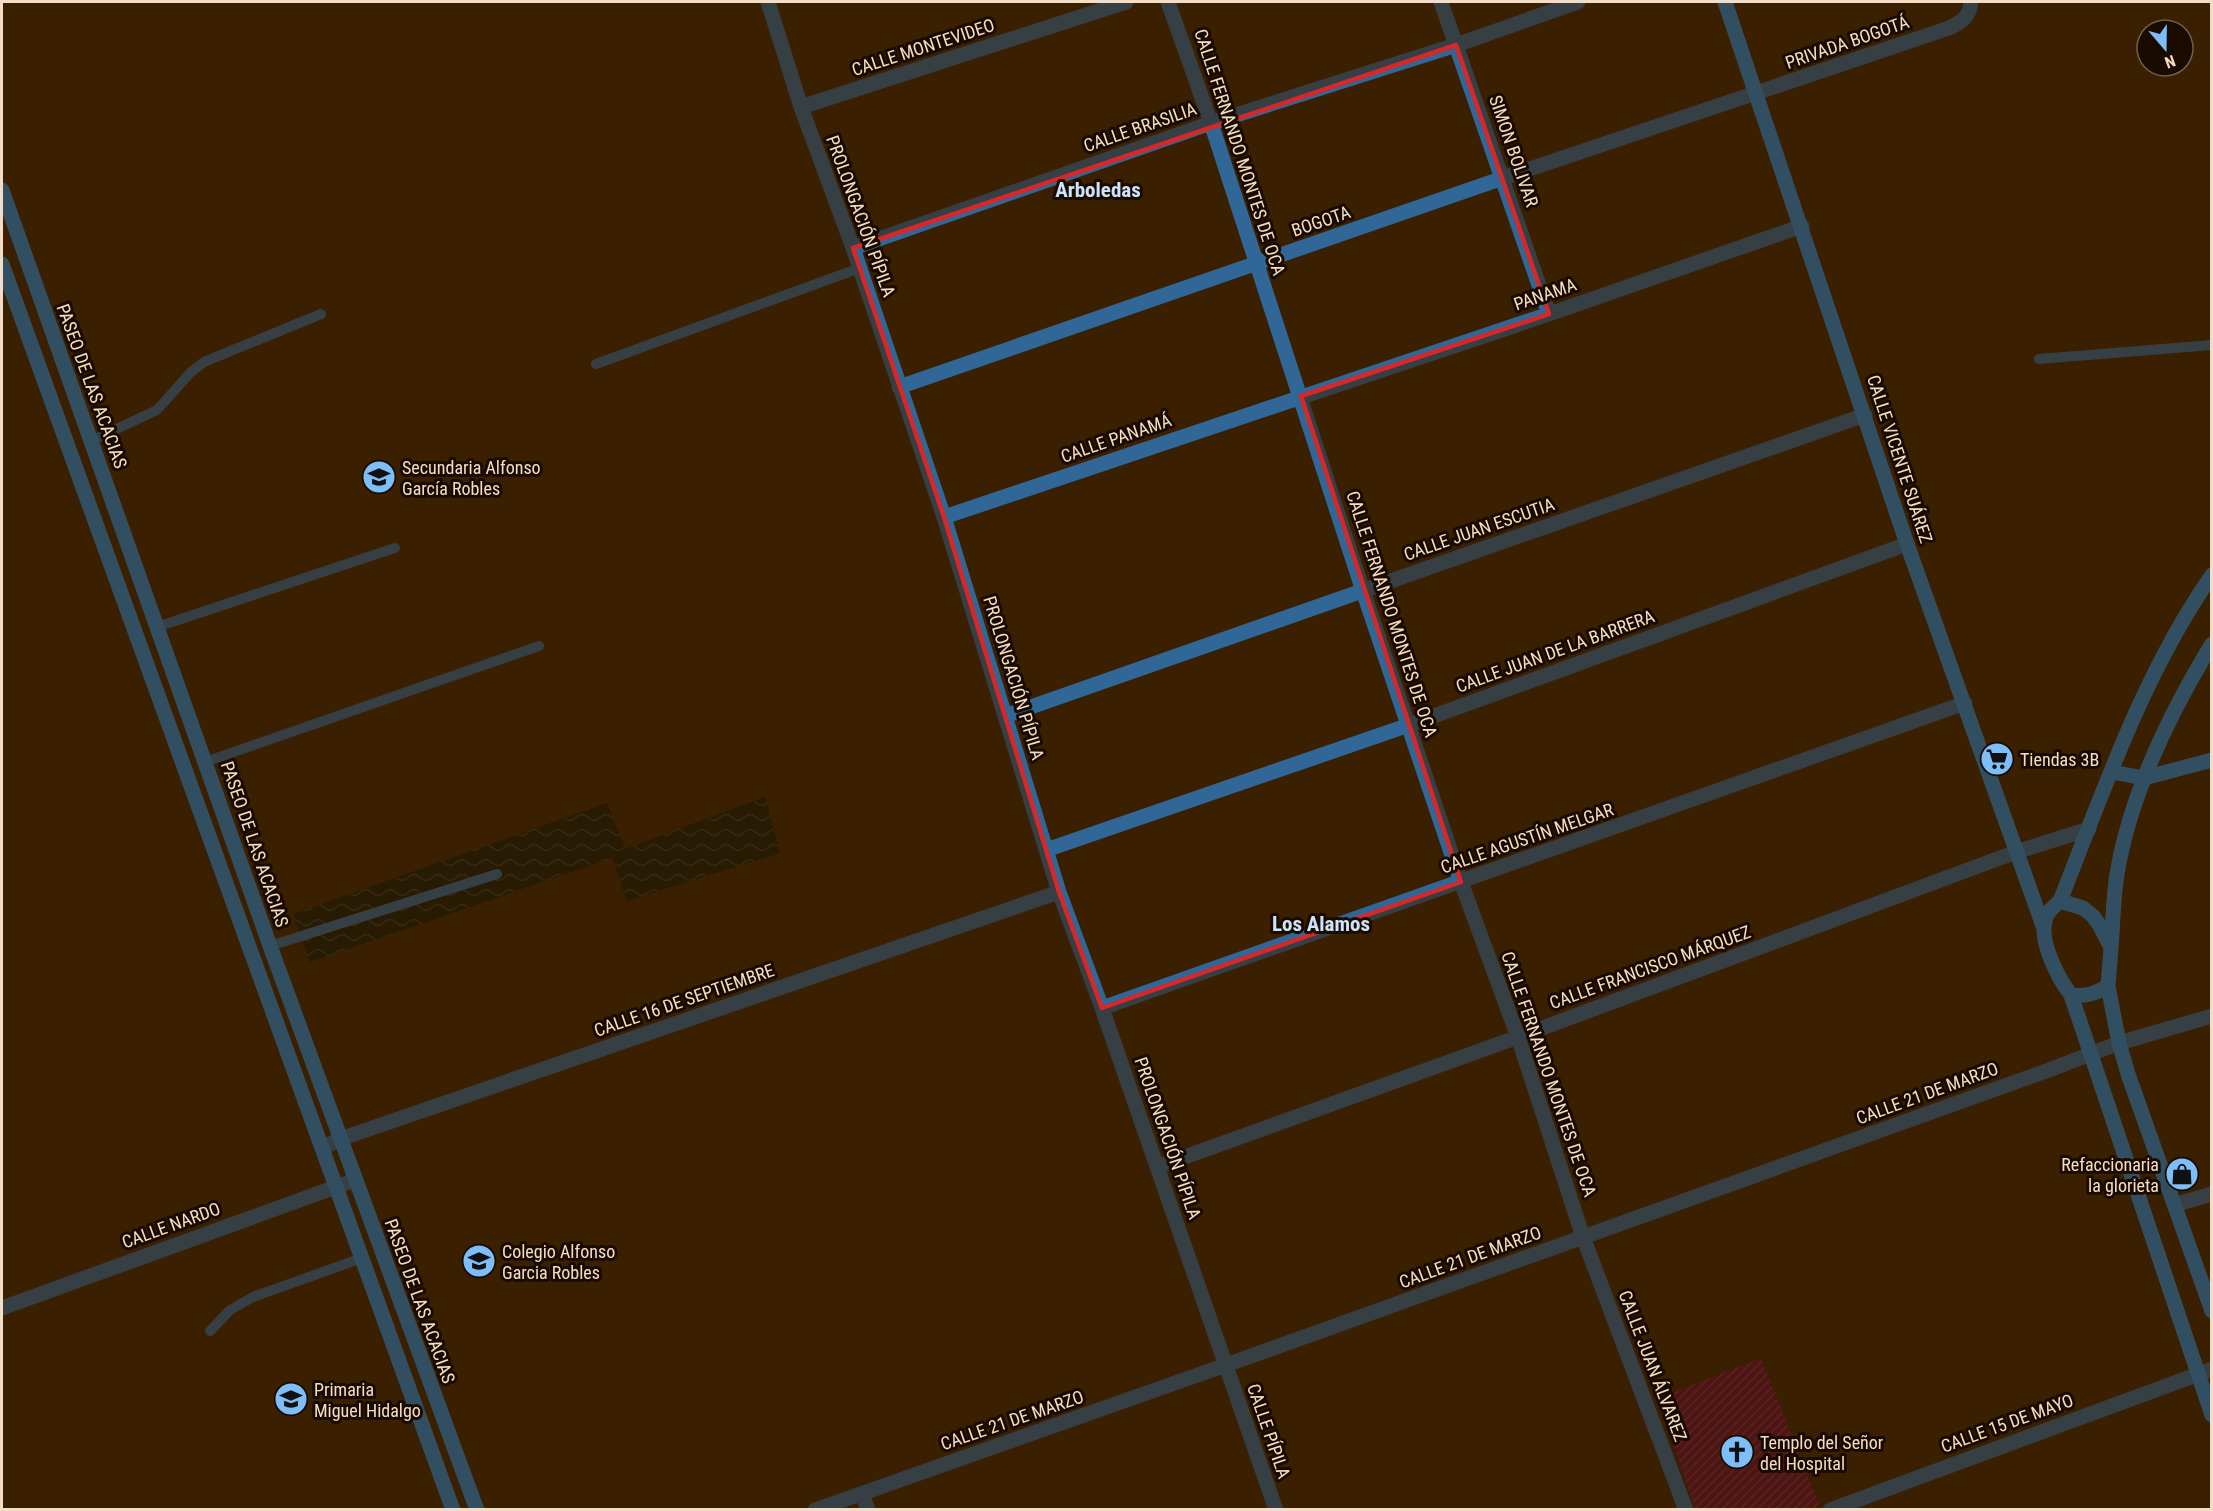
<svg xmlns="http://www.w3.org/2000/svg" width="2213" height="1511" font-family="'Roboto Condensed',sans-serif">
	<defs>
		<pattern id="water-waves" width="16" height="10" patternUnits="userSpaceOnUse" patternTransform="scale(1.5)"><rect width="16" height="10" fill="#111708"/><path d="M0 5q4-4 8 0t8 0" fill="none" stroke="#34382a"/></pattern>
		<pattern id="building-hatch" width="6" height="6" patternUnits="userSpaceOnUse" patternTransform="scale(1.5)"><rect width="6" height="6" fill="#65092a"/><path d="M-1 1l2-2M0 6l6-6M5 7l2-2" fill="none" stroke="#7c2c47"/></pattern>
	</defs>
	<rect width="100%" height="100%" fill="#3a1f00"/>
	<!-- water -->
	<path fill="url(#water-waves)" d="M765,797L780,853L627,901L612,858L310,962L293,914L607,803L625,849Z"/>
	<!-- building -->
	<path fill="url(#building-hatch)" d="M1761,1358L1820,1506L1811,1509H1695L1658,1398Z"/>
	<g fill="none" stroke-linecap="round" stroke-linejoin="round">
		<!-- lane -->
		<path stroke="#306797" stroke-width="10" d="M2039,359L2212,345
			M596,364L860,268
			M91,441L157,410L191,372L204,362L321,314
			M157,627L395,548
			M205,762L539,646
			M270,946L497,874
			M210,1331L230,1310L253,1297L362,1258"/>
		<!-- street -->
		<path stroke="#306797" stroke-width="15" d="M768,2L801,107L853,248L944,517L1059,892L1102,1008L1276,1510
			M1168,2L1211,123L1363,591L1461,882L1518,1037L1583,1237L1686,1510
			M1441,2L1549,314
			M801,107L1126,2
			M853,248L1211,123L1456,45L1578,2
			M899,387L1503,178L1949,28C1962,22 1970,16 1971,2
			M944,517L1549,314L1802,226
			M1005,716L1865,415
			M1046,850L1409,725L1907,544
			M1102,1008L1965,703
			M322,1148L340,1139L1059,892
			M1157,1167L1518,1037L2016,852L2089,829
			M2174,1205L2212,1194
			M2,1308L355,1180
			M862,1494L868,1510
			M815,1510L1226,1365L2049,1070L2119,1043L2212,1016
			M1830,1510L2212,1369"/>
		<!-- secondary -->
		<path stroke="#298bd8" stroke-width="15" d="M1725,2L1907,544L2043,926
			M2,190L270,946L477,1510
			M2,264L453,1510
			M2112,772L2144,778L2212,760
			M2060,901C2104,790 2143,674 2212,575
			M2111,948C2113,924 2113,899 2117,874C2130,795 2170,713 2212,644
			M2108,986L2119,1043L2128,1074L2212,1311
			M2071,995C2086,997 2096,993 2108,986L2111,948L2100,926L2093,916L2083,908L2060,901C2055,906 2050,909 2047,915C2036,937 2058,978 2071,995L2212,1415"/>
	</g>
	<!-- marked area -->
	<path d="M0 0H2213V1511H0ZM1456,45L1549,314L1301,396L1461,882L1102,1008L1059,892L944,517L853,248Z" fill="#3a1f00" fill-opacity=".55" fill-rule="evenodd"/>
	<path fill="none" stroke="#d62828" stroke-width="4.5" stroke-linejoin="round" d="M1456,45L1549,314L1301,396L1461,882L1102,1008L1059,892L944,517L853,248Z"/>
	<!-- icons -->
	<defs>
		<symbol id="school-disc" viewBox="-11 -11 22 22"><circle r="9.5" fill="#7dbef9" stroke="#1a0b00"/><path d="M0-5L7-2L0 1L-7-2ZM-4 1L0 2.5L4 1V4Q0 6-4 4Z" fill="#111"/></symbol>
		<symbol id="supermarket-disc" viewBox="-11 -11 22 22"><circle r="9.5" fill="#7dbef9" stroke="#1a0b00"/><path d="M-6-5.5h2.5l.6 2H6L4.5 2H-2.5L-4.4-4H-6ZM-1.5 3.2a1.3 1.3 0 1 0 .1 0ZM3 3.2a1.3 1.3 0 1 0 .1 0Z" fill="#111"/></symbol>
		<symbol id="shop-disc" viewBox="-11 -11 22 22"><circle r="9.5" fill="#7dbef9" stroke="#1a0b00"/><path d="M-5-2.5h2.3a2.7 3.5 0 0 1 5.4 0H5L5.5 6h-11ZM-1.5-2.5h3a1.5 2.3 0 0 0-3 0Z" fill="#111"/></symbol>
		<symbol id="church-disc" viewBox="-11 -11 22 22"><circle r="9.5" fill="#7dbef9" stroke="#1a0b00"/><path d="M-1.2-6h2.4v3.5h3.3v2.4h-3.3V6h-2.4V-.1h-3.3v-2.4h3.3Z" fill="#111"/></symbol>
	</defs>
	<g fill-rule="evenodd">
		<use href="#school-disc" x="360" y="458" width="38" height="38"/>
		<use href="#supermarket-disc" x="1978" y="740" width="38" height="38"/>
		<use href="#shop-disc" x="2163" y="1155" width="38" height="38"/>
		<use href="#school-disc" x="460" y="1242" width="38" height="38"/>
		<use href="#school-disc" x="272" y="1380" width="38" height="38"/>
		<use href="#church-disc" x="1718" y="1433" width="38" height="38"/>
	</g>
	<g text-anchor="middle" dominant-baseline="central" stroke-width="6" stroke-linejoin="round" paint-order="stroke">
		<!-- street labels -->
		<g font-size="18" fill="#f4ddc6" stroke="#1a0b00">
			<text transform="translate(1847 42) rotate(-19)">PRIVADA BOGOTÁ</text>
			<text transform="translate(923 47) rotate(-18)">CALLE MONTEVIDEO</text>
			<text transform="translate(1140 127) rotate(-19)">CALLE BRASILIA</text>
			<text transform="translate(1514 151) rotate(71)">SIMON BOLIVAR</text>
			<text transform="translate(1240 152) rotate(72)">CALLE FERNANDO MONTES DE OCA</text>
			<text transform="translate(861 216) rotate(70)">PROLONGACIÓN PÍPILA</text>
			<text transform="translate(1321 221) rotate(-19)">BOGOTA</text>
			<text transform="translate(1545 294) rotate(-19)">PANAMA</text>
			<text transform="translate(92 386) rotate(70)">PASEO DE LAS ACACIAS</text>
			<text transform="translate(1116 438) rotate(-19)">CALLE PANAMÁ</text>
			<text transform="translate(1900 459) rotate(72)">CALLE VICENTE SUÁREZ</text>
			<text transform="translate(1479 529) rotate(-19)">CALLE JUAN ESCUTIA</text>
			<text transform="translate(1392 614) rotate(72)">CALLE FERNANDO MONTES DE OCA</text>
			<text transform="translate(1555 651) rotate(-20)">CALLE JUAN DE LA BARRERA</text>
			<text transform="translate(1014 678) rotate(73)">PROLONGACIÓN PÍPILA</text>
			<text transform="translate(1527 838) rotate(-19)">CALLE AGUSTÍN MELGAR</text>
			<text transform="translate(255 844) rotate(71)">PASEO DE LAS ACACIAS</text>
			<text transform="translate(1650 967) rotate(-20)">CALLE FRANCISCO MÁRQUEZ</text>
			<text transform="translate(684 1000) rotate(-19)">CALLE 16 DE SEPTIEMBRE</text>
			<text transform="translate(1549 1074) rotate(71)">CALLE FERNANDO MONTES DE OCA</text>
			<text transform="translate(1927 1093) rotate(-20)">CALLE 21 DE MARZO</text>
			<text transform="translate(1168 1138) rotate(71)">PROLONGACIÓN PÍPILA</text>
			<text transform="translate(171 1225) rotate(-20)">CALLE NARDO</text>
			<text transform="translate(1470 1257) rotate(-20)">CALLE 21 DE MARZO</text>
			<text transform="translate(420 1301) rotate(70)">PASEO DE LAS ACACIAS</text>
			<text transform="translate(1653 1366) rotate(69)">CALLE JUAN ÁLVAREZ</text>
			<text transform="translate(1012 1420) rotate(-19)">CALLE 21 DE MARZO</text>
			<text transform="translate(2007 1423) rotate(-20)">CALLE 15 DE MAYO</text>
			<text transform="translate(1269 1431) rotate(71)">CALLE PÍPILA</text>
		</g>
		<!-- poi labels -->
		<g font-size="18" fill="#f4ddc6" stroke="#1a0b00" text-anchor="start">
			<text x="402" y="467">Secundaria Alfonso<tspan x="402" dy="21">García Robles</tspan></text>
			<text x="2020" y="759">Tiendas 3B</text>
			<text x="2159" y="1164" text-anchor="end">Refaccionaria<tspan x="2159" dy="21">la glorieta</tspan></text>
			<text x="502" y="1251">Colegio Alfonso<tspan x="502" dy="21">Garcia Robles</tspan></text>
			<text x="314" y="1389">Primaria<tspan x="314" dy="21">Miguel Hidalgo</tspan></text>
			<text x="1760" y="1442">Templo del Señor<tspan x="1760" dy="21">del Hospital</tspan></text>
		</g>
		<!-- quarter labels -->
		<g font-size="21" font-weight="bold" fill="#cce3fa" stroke="#1a0b00">
			<text x="1098" y="190">Arboledas</text>
			<text x="1321" y="924">Los Alamos</text>
		</g>
	</g>
	<!-- border -->
	<rect width="2213" height="1511" fill="none" stroke="#f4ddc6" stroke-width="6"/>
	<!-- north arrow -->
	<g transform="translate(2165 48) rotate(160)"><circle r="28" fill="#1a0b00" stroke="#715f4f" stroke-width="1.5"/>
	<path d="M0-4.5L10 22L0 15L-10 22Z" fill="#7dbef9"/>
	<text y="-9" font-size="16" font-weight="bold" text-anchor="middle" fill="#f4ddc6">N</text>
	</g>
</svg>
